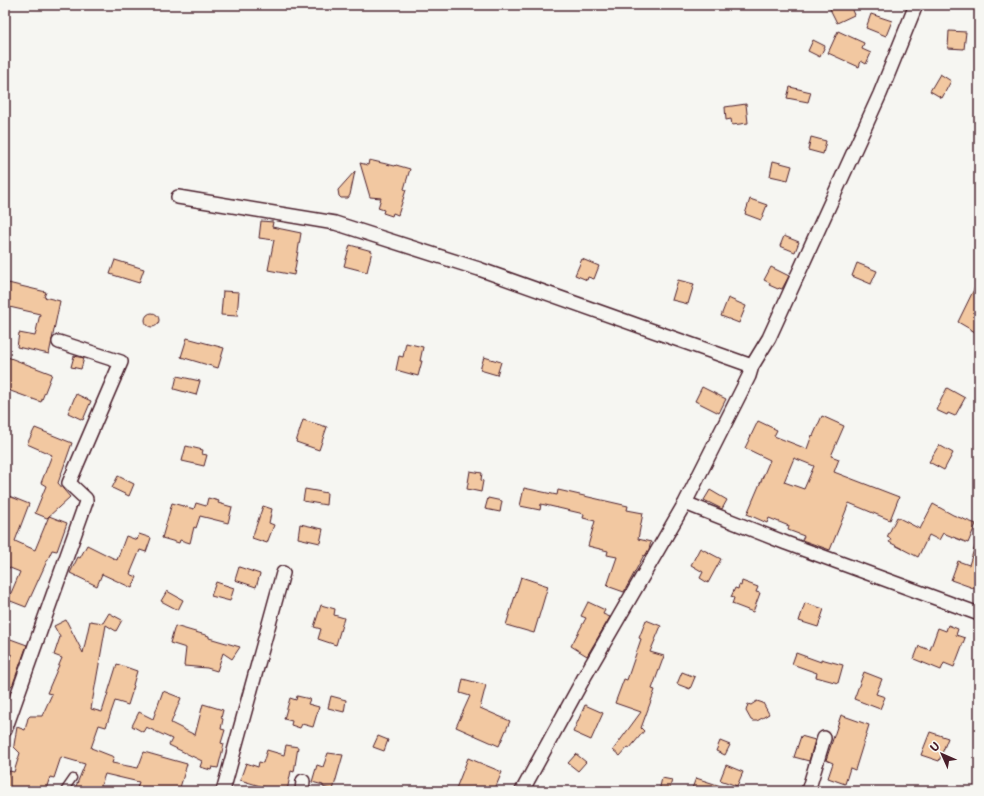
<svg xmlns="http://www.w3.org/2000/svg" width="984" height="796" font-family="'Playpen Sans',sans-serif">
	<rect width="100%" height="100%" fill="#f6f6f2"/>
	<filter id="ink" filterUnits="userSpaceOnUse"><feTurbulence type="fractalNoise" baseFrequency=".025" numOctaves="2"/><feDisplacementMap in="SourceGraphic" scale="8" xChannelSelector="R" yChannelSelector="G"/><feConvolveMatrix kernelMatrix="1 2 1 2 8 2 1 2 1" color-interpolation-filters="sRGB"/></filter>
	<g filter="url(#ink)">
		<!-- building -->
		<path fill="#f2c8a1" stroke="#4a1f2b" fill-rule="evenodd" d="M828,5H850L854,15L837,23Z
			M871,14L892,21L886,36L866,28Z
			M838,31L864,43L862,49L871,53L866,64L861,61L859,67L828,53Z
			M949,31L966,32L964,49L948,48Z
			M813,40L825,46L820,57L808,51Z
			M940,74L951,81L942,98L930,91Z
			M790,87L811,92L808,102L787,98Z
			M746,104L748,123L732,125L731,119L726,120L725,107Z
			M811,137L826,141L823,154L808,150Z
			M369,160L395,166L396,165L410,169L404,189L406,190L398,215L393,213L392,216L383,213L384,210L378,208L381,198L370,197L360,163L368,165Z
			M773,161L792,166L788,180L770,176Z
			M355,171L350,195L348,198H341L339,196L338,190Z
			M750,199L767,205L761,220L745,214Z
			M261,221L273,222L272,227L301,233L294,275L268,270L274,240L259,238Z
			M784,236L799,242L795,252L780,246Z
			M350,245L372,251L367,272L344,266Z
			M582,259L599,266L594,279L588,277L587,280L575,275Z
			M115,260L144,269L139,283L110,274Z
			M857,263L877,271L871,284L852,276Z
			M771,267L789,276L782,289L779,288L778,289L769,285L770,283L764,280Z
			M979,279V324L975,332L958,322Z
			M678,280L694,284L688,304L672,300Z
			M8,283L46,292L44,297L60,301L49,354L17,347L19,333L35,336L40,314L5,306V287H7Z
			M223,291L239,292L237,316L221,315Z
			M728,298L746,306L739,323L721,316Z
			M145 320a7 7 0 1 1 14 0a7 7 0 1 1-14 0Z
			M187,338L224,348L218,368L181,357Z
			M406,343L423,347L420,361H422L418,376L396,370L399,356L403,357Z
			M5,356L52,374L41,402L5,389Z
			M74,356L84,358L81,369L71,367Z
			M484,357L501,362L497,375L480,370Z
			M177,376L200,381L196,395L174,389Z
			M702,387L726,399L719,413L695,401Z
			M947,388L965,398L955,416L948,413L947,415L936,410Z
			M76,394L91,401L83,420L68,413Z
			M822,416L844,426L831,456L839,459L834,472L899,497L890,520L849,503L830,550L802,540L804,536L788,530L789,526L769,518L767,523L747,514L770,460L745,448L758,421L777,430L774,436L807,449L812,435L813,436ZM794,458L814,466L804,489L784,482Z
			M303,420L327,427L319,450L296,442Z
			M35,428L72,443L58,483L70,497L47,518L35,513L46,486L41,483L52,455L27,444Z
			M939,445L953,453L944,470L929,462Z
			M186,446L203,450L202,454L207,455L204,466L182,461Z
			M470,471L482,473L481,480L483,481L481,492L467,489Z
			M118,476L134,484L129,496L112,488Z
			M524,488L557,495L558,490L628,506L627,510L643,513L638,539L651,542L649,549L645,556L644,555L624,592L607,586L617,557L607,555L608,551L588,546L595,521L583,518L584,514L541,504L540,510L520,506Z
			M305,489L327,493L326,505L303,501Z
			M710,490L727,500L722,509L704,500Z
			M9,496L29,504L15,541L35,550L49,516L67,523L57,551L52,550L26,607L8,600L20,572L5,566V507Z
			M208,498L219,501L218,503L232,507L228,523L200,516L196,528L194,527L190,543L180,540L179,543L162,538L172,503L194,509L196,503L206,506Z
			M488,498L502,501L500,512L485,509Z
			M933,504L953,515L976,524L968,543L943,533L939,540L929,535L918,557L889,542L891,539L887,537L897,517L920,529Z
			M263,506L272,509L269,523L274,525L267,543L252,538Z
			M300,524L323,529L320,543L298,538Z
			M139,534L151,538L146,552L140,550L130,574L137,577L132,588L102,574L97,586L70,573L78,557L80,558L87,545L117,560L126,536L137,540Z
			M977,540L979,541V590L951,580L958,561L969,565Z
			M700,548L721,559L708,583L700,578L703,572L691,565Z
			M239,567L260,574L256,587L235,580Z
			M521,577L548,586L534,633L506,625Z
			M742,581L758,587L756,592L760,593L753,612L732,604L734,598L731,597L735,588L738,589L739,585L741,586Z
			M216,582L234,588L230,601L211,596Z
			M167,591L183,600L178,610L161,601Z
			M588,602L605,610L603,614L610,617L587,656L571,646L586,618L581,616Z
			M805,603L824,609L818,627L799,621Z
			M321,605L335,609L334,615L344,618L336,645L318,639L321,629L314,627Z
			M109,613L122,620L116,631L106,625L91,709L102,712L117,664L137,671L133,685L134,686L128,705L115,701L106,727L99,725L91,748L114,757L112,763L138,768L144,752L187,764L179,791H136L139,782L105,774L99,791H74L85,764L61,757L54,778L50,777L46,789L42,788L40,791H15L5,788V782L9,771L14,772L20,753L14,747V745L17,727L25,730L28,718L30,716H42L52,694L47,693L62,658L54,655L60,637L54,626L66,620L83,653L90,621L103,623Z
			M646,620L661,626L650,652L664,656L652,689L655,690L641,728L644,731L630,748L628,747L620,756L613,750L641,712L615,703L624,679L627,680L641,639L639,638Z
			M948,625L958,629L956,635L965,638L954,667L944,663L941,670L914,659L919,646L930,650L938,628L946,631Z
			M175,626L209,636V638L240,647L232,659L223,653L217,671L207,668L184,666L186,648L170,643Z
			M5,637L27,645L13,684L5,693V672L12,655L5,653Z
			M796,653L821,662V659L843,665L838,683L816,677L817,673L792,664Z
			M682,672L695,677L690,689L677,684Z
			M864,672L882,679L876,694L885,697L880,709L854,699Z
			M463,679L486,685L480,708L510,721L499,746L456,727L470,696L460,693Z
			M163,691L181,698L171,723L195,735L203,704L223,710L221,718L223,719L221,729L225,730L221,743L224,744L218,768L212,767L211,770L200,767L202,761L169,745L172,739L146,727L143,732L132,726L139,712L153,719Z
			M297,696L310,699L308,704L319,707L313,727L302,724L300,728L291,725L292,721L284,719L290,698L296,700Z
			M331,696L346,700L344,712L328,708Z
			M757,701L763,703L769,714L757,721H753L751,720L746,711L748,704L751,705Z
			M585,705L603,713L591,740L573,732Z
			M841,715L869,725L855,770L850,768L845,784L828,778L833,763L826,760Z
			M930,732L948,738L939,761L921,755Z
			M378,736L388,740L384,751L373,747Z
			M801,736L815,740L809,761L794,757Z
			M720,741L730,745L725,755L716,751Z
			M286,745L298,747L294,772L291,771L287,791L267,788L240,780L246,763L258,767L259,762L263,763L267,750L284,755Z
			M328,753L343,755L333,790L323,787V785L312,782L317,765L323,767Z
			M576,754L586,762L578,771L568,763Z
			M468,758L502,772L494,791H455Z
			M726,765L743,772L737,786L720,780Z
			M662,778L672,780L669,791H659Z
			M696,778L730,789V791H691Z"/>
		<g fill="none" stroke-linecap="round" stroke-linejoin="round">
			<defs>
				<path id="service" d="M64,791L73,778"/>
				<path id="minor" d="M178,197L335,223L479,269L752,366
					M685,503L786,543L979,614
					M5,730L86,502V499L69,483L121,362L59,342
					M223,791L283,573
					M302,791L303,781
					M522,791L586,674L685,503L749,376L752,366L769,338L880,94L916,5
					M808,791L824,738"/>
			</defs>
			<!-- service casing -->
			<use href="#service" stroke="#4a1f2b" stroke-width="9"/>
			<!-- minor casing -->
			<use href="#minor" stroke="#4a1f2b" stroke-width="16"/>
			<!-- service -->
			<use href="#service" stroke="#f6f6f2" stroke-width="6"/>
			<!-- minor -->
			<use href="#minor" stroke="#f6f6f2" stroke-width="13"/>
		</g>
	</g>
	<!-- margin -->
	<rect width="984" height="796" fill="none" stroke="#f6f6f2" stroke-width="20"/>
	<rect x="10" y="10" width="964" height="776" fill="none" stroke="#4a1f2b" stroke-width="1.5" filter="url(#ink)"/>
	<!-- north arrow -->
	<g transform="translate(942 754) rotate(315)" stroke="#f6f6f2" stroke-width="3" paint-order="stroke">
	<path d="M0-3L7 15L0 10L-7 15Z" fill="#4a1f2b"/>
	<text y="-6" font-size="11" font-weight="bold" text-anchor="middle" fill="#4a1f2b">U</text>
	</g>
</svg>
